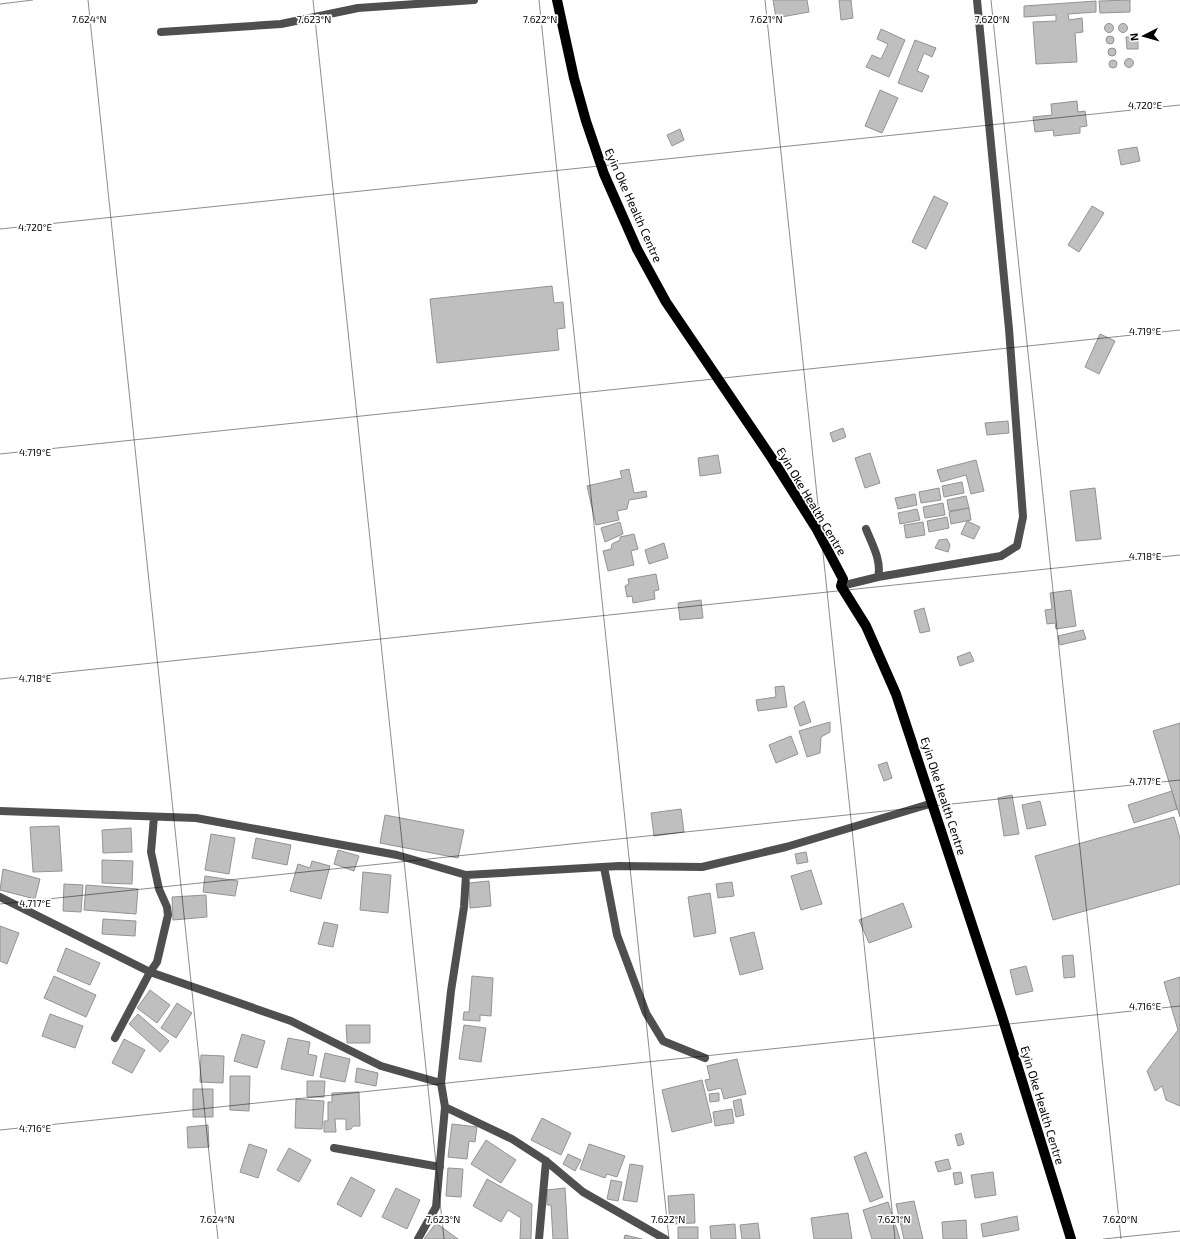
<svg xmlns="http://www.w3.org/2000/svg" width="1180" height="1239" font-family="'Exo 2',sans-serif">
	<rect width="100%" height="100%" fill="#fff"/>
	<!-- building -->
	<path fill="#bfbfbf" stroke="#939393" d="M773,0H807L809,12L776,18Z
		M839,0H851L853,18L841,20Z
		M1130,0V12L1100,13L1099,1Z
		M1096,1V12L1068,14L1069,20L1082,18L1083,32L1075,33L1077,62L1036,64L1033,22L1056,21V15L1024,17V6Z
		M1118.5 28a4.5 4.5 0 1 1 9 0a4.5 4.5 0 1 1-9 0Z
		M1104.5 28a4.5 4.5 0 1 1 9 0a4.5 4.5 0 1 1-9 0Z
		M881,29L905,40L889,77L866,67L872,55L881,59L888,44L877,39Z
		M1106 40a4 4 0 1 1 8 0a4 4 0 1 1-8 0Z
		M1126,37H1138V49H1127Z
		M915,40L936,48L932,57L924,53L917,71L929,76L922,92L898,83Z
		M1108 52a4 4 0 1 1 8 0a4 4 0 1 1-8 0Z
		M1124.5 63a4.5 4.5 0 1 1 9 0a4.5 4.5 0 1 1-9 0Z
		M1109 64a4 4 0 1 1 8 0a4 4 0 1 1-8 0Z
		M880,90L898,98L882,133L865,126Z
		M1077,101L1078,112L1085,111L1087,126L1080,127V133L1054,136L1053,130L1035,132L1033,117L1052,115L1051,104Z
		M680,129L684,140L672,146L667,135Z
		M1137,147L1140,161L1121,165L1118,150Z
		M934,196L948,203L926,249L912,242Z
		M1092,206L1104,213L1079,252L1068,245Z
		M552,286L554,303L563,302L565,328L557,329L559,350L437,363L430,299Z
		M1100,334L1115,341L1099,374L1085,367Z
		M1008,421L1009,433L987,435L985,423Z
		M843,428L846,437L833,442L830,433Z
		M870,453L880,483L865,488L855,458Z
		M718,455L721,473L700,476L698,458Z
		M976,460L984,491L971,494L966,475L941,482L937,470Z
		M629,469L634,493L646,491L647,497L629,500L627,509L617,511L619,520L596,525L587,486L622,478L620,471Z
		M962,482L964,493L944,497L942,486Z
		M939,488L941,500L921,503L919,492Z
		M1095,488L1101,539L1076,541L1070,491Z
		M915,494L917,505L898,509L895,498Z
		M966,496L969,508L949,511L947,500Z
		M943,503L945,515L925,518L923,507Z
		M969,508L971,520L951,524L949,512Z
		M917,509L920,520L900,524L898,513Z
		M947,517L949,528L929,532L927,521Z
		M967,521L980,527L974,539L961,534Z
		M620,522L623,534L605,542L601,528Z
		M923,522L925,535L906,538L904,525Z
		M634,534L638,549L631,551L634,565L608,571L603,551L611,549L612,544L620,540V537Z
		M947,539L950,545L948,552L935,548L939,540Z
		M664,543L668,558L649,564L645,550Z
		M656,574L659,590L654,591L655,599L633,603L632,596L627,597L625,586L629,584L628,579Z
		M1071,590L1076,626L1056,629L1055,623L1047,624L1045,610L1052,609L1050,593Z
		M701,600L703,618L680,620L678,603Z
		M924,608L930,631L920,633L914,611Z
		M1083,630L1086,639L1060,645L1058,636Z
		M970,652L974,661L960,666L957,657Z
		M784,686L787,707L758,711L756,700L776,697L775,687Z
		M804,701L811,722L800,726L794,707Z
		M830,722V732L821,737L820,753L807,757L799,731Z
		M1180,723V817L1153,731Z
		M791,736L798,754L776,763L769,745Z
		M887,762L892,778L884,781L878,765Z
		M1172,791L1177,809L1134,823L1128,805Z
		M1012,795L1019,834L1004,836L998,798Z
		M1040,801L1046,825L1027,829L1022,805Z
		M681,809L684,832L654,836L651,813Z
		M385,815L464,830L458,858L380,843Z
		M1174,817L1180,838V884L1053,920L1035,856Z
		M59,826L62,871L33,872L30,827Z
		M131,828L132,852L103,853L102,830Z
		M211,834L235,838L229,874L205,870Z
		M256,838L291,845L287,865L252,858Z
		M338,850L359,856L354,871L334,864Z
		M806,852L808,862L797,864L795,854Z
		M102,860L133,861L132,884L102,883Z
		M312,861L330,866L321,899L290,891L298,864L310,868Z
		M3,869L40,879L35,899L0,890Z
		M811,870L822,904L801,910L791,876Z
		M363,872L391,875L388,913L360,910Z
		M205,876L238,881L235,896L203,892Z
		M489,881L491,906L470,908L469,883Z
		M732,882L734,896L718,898L716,884Z
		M64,884L83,885L81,912L63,911Z
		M86,885L138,889L136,914L84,910Z
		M710,893L716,933L694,937L688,897Z
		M206,895L207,917L173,920L172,897Z
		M903,903L912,927L869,943L859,920Z
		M103,919L136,921L135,936L102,934Z
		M324,922L338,925L333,947L318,944Z
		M0,926L19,933L7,964L0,961Z
		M754,932L763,969L740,975L730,938Z
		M66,948L100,963L90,985L57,971Z
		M1073,955L1075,977L1064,978L1062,956Z
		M1026,966L1033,991L1016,995L1010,970Z
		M54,976L96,995L86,1017L44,998Z
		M472,976L493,978L491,1016L480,1015V1021L463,1020L464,1012H469Z
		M1180,977V1106L1166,1100L1162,1086L1155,1091L1147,1071L1178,1030L1164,982Z
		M150,990L170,1005L157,1023L137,1008Z
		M177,1003L192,1013L176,1038L161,1028Z
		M50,1014L83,1026L75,1048L42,1036Z
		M138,1014L169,1041L160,1052L129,1024Z
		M346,1025H370V1043H347Z
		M464,1025L486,1028L481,1062L459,1059Z
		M242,1034L265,1041L257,1068L234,1061Z
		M288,1038L310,1042L308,1054L317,1056L313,1076L281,1069Z
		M124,1039L145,1050L132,1073L112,1063Z
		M325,1053L350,1059L345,1082L320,1077Z
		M201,1055L224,1056L223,1083L200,1082Z
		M737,1059L746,1094L724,1099L721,1088L708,1091L705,1080L710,1079L707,1066Z
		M357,1068L378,1073L376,1086L355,1082Z
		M230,1076H250L249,1111L230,1110Z
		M702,1080L712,1122L672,1132L662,1090Z
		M307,1081H325L324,1097H307Z
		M193,1089H213V1117H193Z
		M359,1092L360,1126H353L351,1129L346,1130V1119H335L336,1132H324V1121H328V1102H332V1093Z
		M719,1093V1101L710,1102L709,1094Z
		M296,1099L324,1101L322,1129L295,1128Z
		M741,1099L744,1115L736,1117L733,1101Z
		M732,1109L734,1123L715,1126L713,1112Z
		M542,1118L571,1133L561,1155L531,1140Z
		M452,1124L477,1127L475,1142L469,1141L467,1159L448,1157Z
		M208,1125L209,1147L188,1148L187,1127Z
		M961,1133L964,1144L958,1146L955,1135Z
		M486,1140L516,1160L501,1183L471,1164Z
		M249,1144L267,1150L258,1178L240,1172Z
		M589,1144L625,1156L617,1177L607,1174L605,1178L580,1169Z
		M289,1148L311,1160L299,1182L277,1170Z
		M866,1152L883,1197L870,1202L854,1157Z
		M568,1154L581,1160L575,1171L563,1164Z
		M948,1159L951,1169L938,1172L935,1162Z
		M630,1164L643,1166L637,1202L623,1200Z
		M448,1168L463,1169L461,1197L446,1196Z
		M961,1172L963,1183L955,1185L953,1173Z
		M993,1172L996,1195L975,1198L971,1175Z
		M351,1177L375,1190L361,1217L337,1204Z
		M487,1179L532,1204L531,1239H520L521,1218L508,1210L501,1222L473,1206Z
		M611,1180L622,1182L618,1201L607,1199Z
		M396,1188L420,1200L407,1229L382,1217Z
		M565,1188L568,1239H553L551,1205H547V1190Z
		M694,1194L695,1223L670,1224L668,1196Z
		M914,1201L923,1239H904L896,1204Z
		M888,1202L900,1239H872L863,1210Z
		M848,1213L852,1239H814L811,1218Z
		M1017,1216L1019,1230L983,1237L981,1224Z
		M966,1220L967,1239H943L942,1222Z
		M436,1223L458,1239H424Z
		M758,1223L760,1239H742L740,1225Z
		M735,1224L736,1239H711L710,1226Z
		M678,1227H698V1239H678Z
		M625,1235L642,1239H624Z"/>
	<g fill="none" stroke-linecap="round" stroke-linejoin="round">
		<!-- street -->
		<path stroke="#4f4f4f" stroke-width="8" d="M161,32L281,24L358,8L474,0
			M866,529C872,544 882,561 878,577
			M841,586L878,577L1001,556L1017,546L1023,517L1009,329L977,0
			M0,811L196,818L397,855L466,875L619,866L702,867L786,847L933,803
			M604,867L617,935L646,1013L663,1041L705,1058
			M0,897L150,972L291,1021L381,1066L441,1083
			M115,1038L150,972L157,962L168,915L167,907L159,889L151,852L154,817
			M445,1107L512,1139L546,1161L583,1192L665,1239
			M334,1148L440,1167
			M418,1239L436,1207L445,1107L441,1083L451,991L464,907L466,875
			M539,1239L546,1161"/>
		<!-- primary -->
		<path stroke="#000" stroke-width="10" d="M557,0L574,78L586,121L604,174L637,249L666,302L771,457L816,528L843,579L841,586L866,626L896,694L1001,1013L1071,1239"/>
	</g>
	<!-- ticks -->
	<path fill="none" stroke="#000" stroke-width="1" stroke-opacity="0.45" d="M88,0L218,1239M313,0L444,1239M539,0L669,1239M765,0L895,1239M991,0L1121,1239M0,4L33,0M0,229L1180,105M0,454L1180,330M0,679L1180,555M0,904L1180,780M0,1130L1180,1006M1103,1239L1180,1231"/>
	<g text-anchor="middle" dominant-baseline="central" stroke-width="3.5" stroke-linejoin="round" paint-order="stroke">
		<!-- street labels -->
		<g font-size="12" fill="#000" stroke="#fff">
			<text transform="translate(634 205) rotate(66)">Eyin Oke Health Centre</text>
			<text transform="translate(812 501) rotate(59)">Eyin Oke Health Centre</text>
			<text transform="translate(944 796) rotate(72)">Eyin Oke Health Centre</text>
			<text transform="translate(1043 1105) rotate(73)">Eyin Oke Health Centre</text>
		</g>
	</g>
	<g font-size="10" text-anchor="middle" fill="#000" stroke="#fff" stroke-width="3.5" stroke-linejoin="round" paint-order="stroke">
		<text x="89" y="23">7.624°N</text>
		<text x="314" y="23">7.623°N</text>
		<text x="540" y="23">7.622°N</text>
		<text x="766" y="23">7.621°N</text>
		<text x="992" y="23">7.620°N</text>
		<text x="1145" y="109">4.720°E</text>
		<text x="35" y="231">4.720°E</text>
		<text x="1145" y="335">4.719°E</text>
		<text x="35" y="456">4.719°E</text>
		<text x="1145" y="560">4.718°E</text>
		<text x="35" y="682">4.718°E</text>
		<text x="1145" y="785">4.717°E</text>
		<text x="35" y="907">4.717°E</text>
		<text x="1145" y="1010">4.716°E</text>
		<text x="35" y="1132">4.716°E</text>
		<text x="217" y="1223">7.624°N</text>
		<text x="443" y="1223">7.623°N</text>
		<text x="668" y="1223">7.622°N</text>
		<text x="894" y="1223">7.621°N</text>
		<text x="1120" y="1223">7.620°N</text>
	</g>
	<!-- north arrow -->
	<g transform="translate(1144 36) rotate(264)" stroke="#ffffff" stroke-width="3" paint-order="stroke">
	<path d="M0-3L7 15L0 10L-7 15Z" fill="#000000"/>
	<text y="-6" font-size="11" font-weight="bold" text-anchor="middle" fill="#000000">N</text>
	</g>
</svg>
